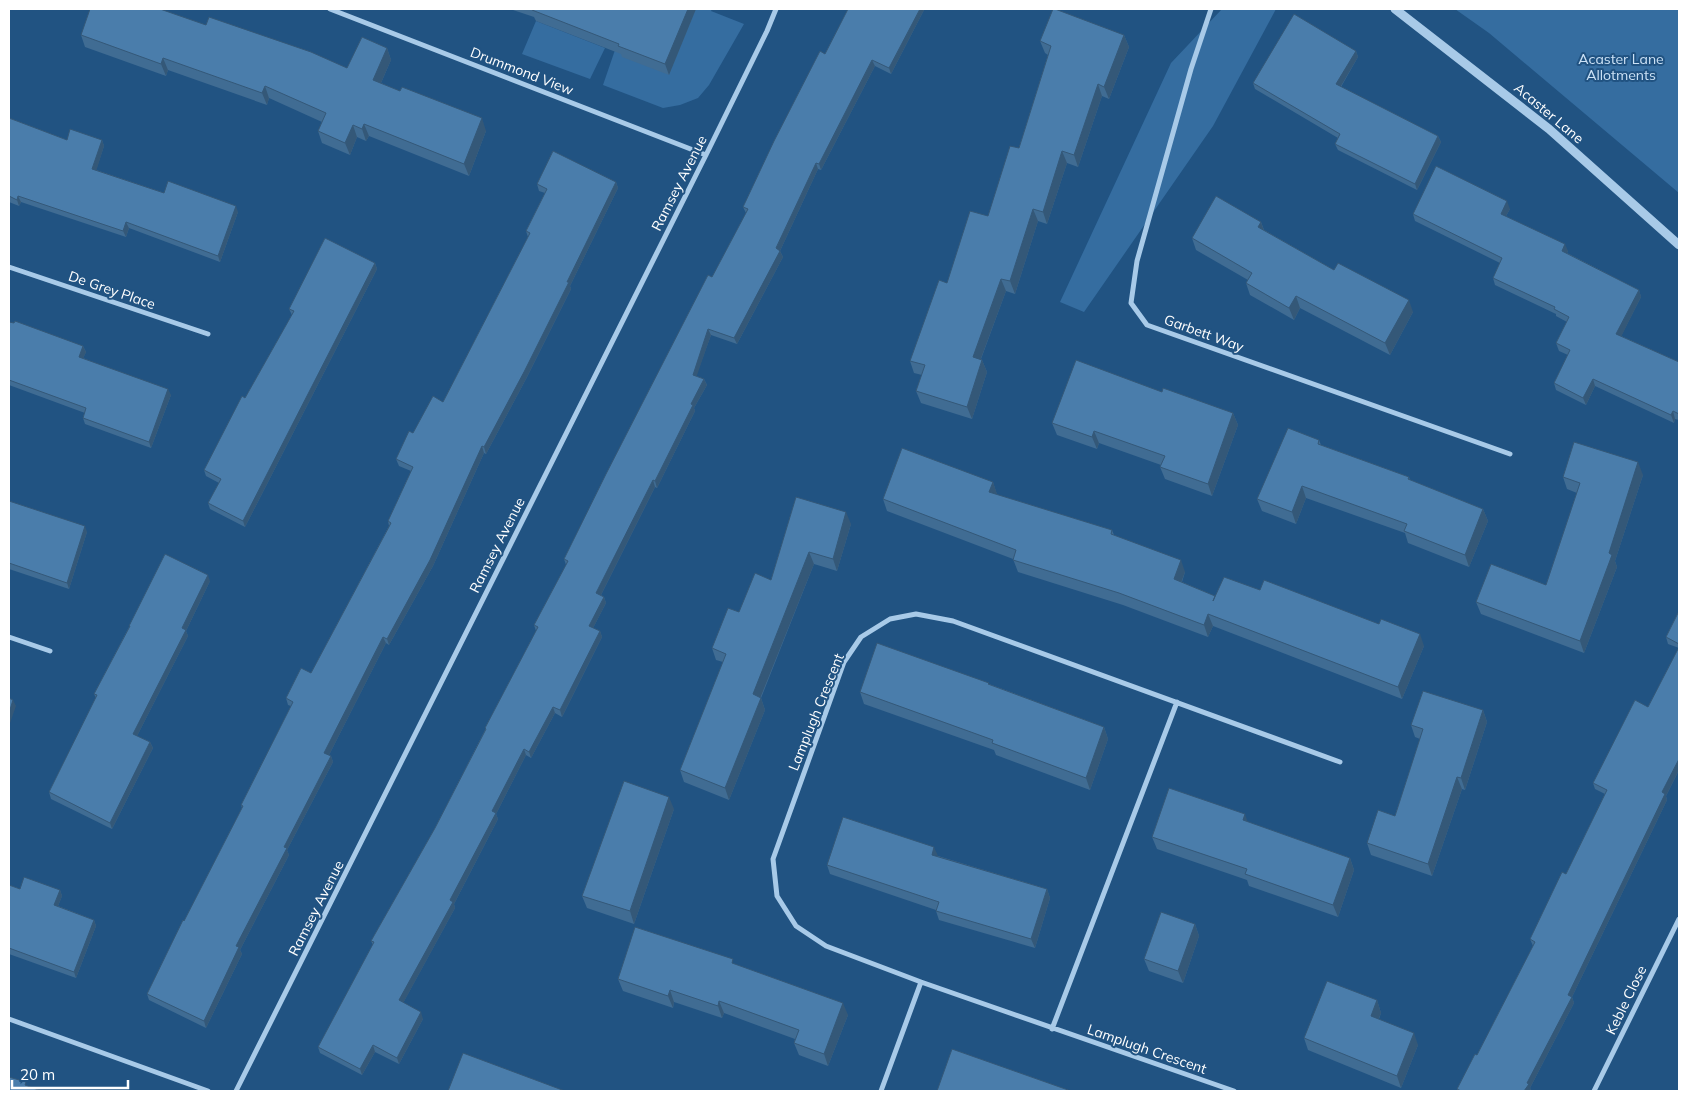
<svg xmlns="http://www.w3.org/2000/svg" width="1688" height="1100" font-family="Mulish,sans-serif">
	<rect width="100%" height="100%" fill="#215382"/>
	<!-- green -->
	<path fill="#356da0" d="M664,9H712L711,11L744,24L709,85L698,98L680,105L663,108L603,85L615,50Z
		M1222,9H1276L1213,126L1084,312L1060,302L1171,63Z
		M1455,9H1679V193L1489,33Z
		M536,21L605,48L590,79L522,54Z"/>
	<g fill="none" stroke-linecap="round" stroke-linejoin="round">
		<!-- minor -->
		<path stroke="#a8cae8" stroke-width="5" d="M330,9L706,155
			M1211,9L1191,69L1137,261L1131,303L1147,325L1510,454
			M9,267L208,334
			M9,637L50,651
			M921,982L1234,1091
			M9,1019L208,1091
			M1052,1029L1177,702
			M236,1091L706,155L767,31L776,9
			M881,1091L921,982L826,946L796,926L777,896L773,859L844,662L861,637L890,619L916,614L953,621L1340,762
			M1594,1091L1679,919"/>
		<!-- tertiary -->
		<path stroke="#a8cae8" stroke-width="9" d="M1395,9L1549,129L1679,245"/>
	</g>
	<!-- wall -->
	<path fill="#406c93" d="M510,9H696L669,75L622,57L621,54L536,21L534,17Z
		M848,9H923L924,10L891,74L875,66L821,170L818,169L780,251L783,257L737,344L711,335L696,376L704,379L707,385L694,408L695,411L657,488L655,487L601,595L604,597L606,603L593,628L600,631L602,637L562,717L555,713L531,758L526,755L496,814L498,819L454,904L455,908L403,1003L423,1019L399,1064L375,1052L362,1075L320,1053L318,1047L373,945L371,941L435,828L485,730V728L536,631L534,625L566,565L564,559L746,213L743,207L825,54Z
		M206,25L347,68L387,48L391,60L381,83L486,131L469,176L369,136L366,141L357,137L350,155L322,143L318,131L322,122L269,98L267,105L168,70L166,76L85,47L81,35Z
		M1124,35L1129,47L1109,99L1102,96L1078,167L1067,163L1047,224L1038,221L1015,294L1006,291L981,359L982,360L987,372L972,419L921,403L916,391L922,375L914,373L910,361L947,283L988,216L1019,148L1048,55L1045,53L1040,41Z
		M1356,51L1358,57L1341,87L1438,136L1441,142L1417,190L1338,150L1335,144L1338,138L1255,89L1253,83Z
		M9,118L67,140H102L104,146L96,170L164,193L238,212L220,262L129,228L126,237L21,202L19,206L9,202Z
		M616,182L618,188L570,286L571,289L526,379L486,454L484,453L433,566L389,645L386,643L329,755L331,756L333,762L287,850L289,855L240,950L242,954L206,1028L149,1000L147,994L242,808L241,805L291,706L288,705L286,698L311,673L389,526L388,521L411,471L399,466L396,459L413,433L443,402L528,237L526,231L545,193L539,191L537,184Z
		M1510,209L1506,216L1568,251L1567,253L1639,290L1641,297L1621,336L1679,362V420L1675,419L1674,423L1595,386L1586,405L1556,390L1554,383L1568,355L1559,351L1556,343L1567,322L1556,316V314L1495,285L1493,278L1500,263L1415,221L1413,214Z
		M1261,222L1264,230L1334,270L1413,312L1390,355L1300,308L1294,320L1250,295L1246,283L1248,280L1196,250L1192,238Z
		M375,263L377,269L245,527L210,509L208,503L219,483L206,476L204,470L292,315L289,309Z
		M9,322L83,346L86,352L83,358L171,395L151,448L85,424L83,418L85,413L9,385Z
		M1162,392L1233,413L1238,425L1212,496L1165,479L1160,467L1161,465L1099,443L1097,449L1057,435L1052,423Z
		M1319,440L1321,445L1409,477L1410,480L1483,509L1488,521L1469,567L1408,543L1405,533L1306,498L1296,524L1262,511L1257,499Z
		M1643,475L1615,561L1617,567L1584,653L1481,614L1476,602L1546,585L1577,493L1567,489L1563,477Z
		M993,482L997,495L1112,530L1114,535L1185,572L1182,582L1215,596L1260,590L1424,646L1402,699L1213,626L1208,637L1123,605L1018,572L1013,559L887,511L883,499Z
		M796,497L851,524L837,571L814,564L761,698L765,710L729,800L684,782L680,770L723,662L716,660L712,648L739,612L771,580Z
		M9,502L87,532L69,589L9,569Z
		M210,581L186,631L188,636L137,736L150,742L153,748L112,829L51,799L49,792L96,698L94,694L129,627V626Z
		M1679,611V770L1666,796L1667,800L1572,997L1574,1003L1530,1088L1531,1090L1530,1091H1457V1089L1477,1055L1533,946L1530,939L1566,874L1605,794L1595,789L1593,783L1648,707L1679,648L1668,644L1666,637Z
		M989,684L1104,727L1108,739L1090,790L996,755L994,750L864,704L860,692Z
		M1483,710L1487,722L1465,790L1462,789L1432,876L1371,855L1367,843L1395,816L1420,739L1415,737L1411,725Z
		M674,809L634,924L587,908L582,896Z
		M1247,822L1350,858L1354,870L1338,917L1249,886L1247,880L1157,849L1152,837Z
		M938,856L1047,889L1050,898L1035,948L939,920L936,911V910L830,874L827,865Z
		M9,885L20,889L60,890L62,896L58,906L94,920L96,926L76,978L9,954Z
		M1195,924L1199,936L1183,983L1149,971L1144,959Z
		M735,964L848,1015L828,1066L799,1055L794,1043L795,1039L724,1013L722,1018L674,1002L673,1008L623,991L618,979Z
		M1377,1000L1381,1013L1379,1019L1418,1045L1401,1088L1308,1050L1304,1038Z"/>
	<!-- shaded-wall -->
	<path fill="#345878" d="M688,9H696L669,75L665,64Z
		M920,9H923L924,10L891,74L889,68Z
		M1124,35L1129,47L1109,99L1104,87Z
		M387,48L391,60L377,92L373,80Z
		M1356,51L1358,57L1338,91L1336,84Z
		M163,58L168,70L166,76L161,64Z
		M872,60L875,66L821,170L819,164Z
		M1098,84L1102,96L1078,167L1074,155Z
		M265,86L269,98L267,105L262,93Z
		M482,118L486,131L469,176L464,164Z
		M364,124L369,136L366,141L362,129Z
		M353,125L357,137L350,155L345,143Z
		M1438,136L1441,142L1417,190L1415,184Z
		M102,140L104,146L95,175L92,169Z
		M1062,151L1067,163L1047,224L1043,212Z
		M816,163L818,169L780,251L783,257L737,344L734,338Z
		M616,182L618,188L570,286L571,289L526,379L486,454L484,447L567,282Z
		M18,196L21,202L19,206L17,200Z
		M1507,201L1510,209L1503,221L1501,214Z
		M236,206L238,212L220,262L218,256Z
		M1033,209L1038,221L1015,294L1010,281Z
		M126,222L129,228L126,237L123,231Z
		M1261,222L1265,234L1258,227Z
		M1565,244L1568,251L1565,258L1562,251Z
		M375,263L377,269L245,527L243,521Z
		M1001,279L1006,291L977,369L973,357Z
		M1639,290L1641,297L1619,341L1616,334Z
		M1296,296L1300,308L1294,320L1289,308Z
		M1409,300L1413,312L1390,355L1385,343Z
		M708,329L711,335L695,381L693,375Z
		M83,346L86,352L81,363L79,357Z
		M982,360L987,372L972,419L967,407Z
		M704,379L707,385L694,408L695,411L657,488L655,481L691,404Z
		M1593,379L1595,386L1586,405L1583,398Z
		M168,389L171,395L151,448L149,442Z
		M1673,411L1675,419L1674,423L1671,415Z
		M1233,413L1238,425L1212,496L1208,484Z
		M1094,431L1099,443L1097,449L1092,437Z
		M482,446L484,453L433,566L389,645L387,639Z
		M1638,462L1643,475L1615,561L1617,567L1584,653L1580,641Z
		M653,480L655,487L599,599L596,593Z
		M993,482L997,494L994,504L989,492Z
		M1302,486L1306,498L1296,524L1292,512Z
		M1483,509L1488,521L1469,567L1465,555Z
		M846,512L851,524L837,571L833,559Z
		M85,526L87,532L69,589L67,583Z
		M809,552L814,564L757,706L753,694Z
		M1181,560L1185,572L1178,591L1174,579Z
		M208,575L210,581L186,631L188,636L135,740L133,734L182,628Z
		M604,597L606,603L591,632L589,626Z
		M1208,614L1213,626L1208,637L1204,625Z
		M600,631L602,637L562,717L560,710Z
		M1420,634L1424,646L1402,699L1398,687Z
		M383,637L386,643L327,759L324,753Z
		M761,698L765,710L729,800L725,788Z
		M13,700L16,706L9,726V713Z
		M553,707L555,713L531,758L529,752Z
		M1483,710L1487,722L1465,790L1461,778Z
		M1104,727L1108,739L1090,790L1086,778Z
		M150,742L153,748L112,829L110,823Z
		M524,749L526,755L496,814L498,819L454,904L455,908L401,1007L399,1000L450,900L492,811Z
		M331,756L333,762L287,850L289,855L240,950L242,954L206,1028L204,1021L236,946L284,847Z
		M1679,759V770L1666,796L1667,800L1572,997L1574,1003L1530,1088L1531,1090L1530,1091H1524L1527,1083L1568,995L1662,792Z
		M1457,777L1462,789L1432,876L1428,864Z
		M669,797L674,809L634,924L630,911Z
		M1245,814L1249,826L1243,820Z
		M934,847L938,856L932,855Z
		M1350,858L1354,870L1338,917L1333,905Z
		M1047,889L1050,898L1035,948L1031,939Z
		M60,890L62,896L56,911L54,905Z
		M94,920L96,926L76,978L74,972Z
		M1195,924L1199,936L1183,983L1178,971Z
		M670,990L674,1002L673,1008L668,996Z
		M1377,1000L1381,1013L1375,1028L1371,1016Z
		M719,1001L724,1013L722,1018L718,1006Z
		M843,1003L848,1015L828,1066L824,1054Z
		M421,1012L423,1019L399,1064L397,1058Z
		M1414,1033L1418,1045L1401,1088L1397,1076Z
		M373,1045L375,1052L362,1075L360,1069Z"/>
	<!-- building -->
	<path fill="#4a7dab" stroke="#345878" d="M90,9H160L206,25L209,17L311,52L347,68L362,37L387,48L373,80L400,91L402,87L482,118L464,164L364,124L362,129L353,125L345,143L318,131L326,113L265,86L262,93L163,58L161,64L81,35Z
		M533,9H688L665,64L618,46L619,44L532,10Z
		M848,9H920L889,68L872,60L819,164L816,163L776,248L780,251L734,338L708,329L693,375L704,379L691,404L693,405L655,481L653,480L596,593L604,597L589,626L600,631L560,710L553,707L529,752L524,749L492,811L496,813L450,900L453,902L399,1000L421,1012L397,1058L373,1045L360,1069L318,1047L374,942L371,941L435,828L486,729L485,728L538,627L534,625L568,561L564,559L606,474L708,275L712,277L748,209L743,207L774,141L820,51L825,54Z
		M1053,9H1055L1124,35L1104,87L1098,84L1074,155L1062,151L1043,212L1033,209L1010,281L1001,279L973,357L982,360L967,407L916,391L925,365L910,361L939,280L947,283L970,211L988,216L1010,146L1019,148L1051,46L1040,41Z
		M1294,14L1356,51L1336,84L1438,136L1415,184L1335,144L1340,134L1253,83Z
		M9,118L67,140L70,129L102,140L92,169L164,193L168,181L236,206L218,256L126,222L123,231L18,196L17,200L9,196Z
		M553,151L616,182L567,282H569L524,372L484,447L482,446L430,560L387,639L383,637L324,753L331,756L284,847L287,848L236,946L239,947L204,1021L147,994L183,920L184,921L243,806L241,805L293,702L286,698L301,668L311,673L391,523L388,521L413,467L396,459L409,431L413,433L433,396L443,402L530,233L526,231L547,189L537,184Z
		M1436,166L1507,201L1501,214L1565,244L1562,251L1639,290L1616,334L1679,362V414L1673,411L1671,415L1593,379L1583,398L1554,383L1570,350L1556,343L1569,317L1554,309L1555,307L1493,278L1502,258L1413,214Z
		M1216,196L1261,222L1258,227L1334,270L1338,263L1409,300L1385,343L1296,296L1289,308L1246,283L1252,273L1192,238Z
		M325,238L375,263L243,521L208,503L221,479L204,470L242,396L245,398L294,311L289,309Z
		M15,321L83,346L79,357L168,389L149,442L83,418L86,408L9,380V322L14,323Z
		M1076,360L1162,392L1163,388L1233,413L1208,484L1160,467L1165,456L1094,431L1092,437L1052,423Z
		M1288,428L1319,440L1318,444L1409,477L1408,479L1483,509L1465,555L1404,531L1407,524L1302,486L1292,512L1257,499Z
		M1574,442L1638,462L1609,553L1612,555L1580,641L1476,602L1491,564L1546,585L1580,483L1563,477Z
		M902,448L993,482L989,492L1112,530L1111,534L1181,560L1174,579L1215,596L1213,601L1224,577L1260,590L1264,580L1379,624L1381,619L1420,634L1398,687L1208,614L1204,625L1119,593L1013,560L1016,550L883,499Z
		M796,497L846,512L833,559L809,552L753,694L761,698L725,788L680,770L726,654L712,648L728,608L739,612L755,573L771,580Z
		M9,501L85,526L67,583L9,563Z
		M165,554L208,575L182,628L186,630L133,734L150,742L110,823L49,792L97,695L94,694L130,626H129Z
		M1679,611V644L1666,637Z
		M877,643L989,683L988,684L1104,727L1086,778L992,743L993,740L860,692Z
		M1679,647V759L1662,792L1665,794L1568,995L1572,997L1527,1083L1529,1084L1524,1091H1461L1457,1089L1475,1054L1477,1055L1535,942L1530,939L1562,872L1566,874L1607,790L1593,783L1635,700L1648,707Z
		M1423,691L1483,710L1461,778L1457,777L1428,864L1367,843L1378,810L1395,816L1423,729L1411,725Z
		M9,698L13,700L9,713Z
		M624,781L669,797L630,911L582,896Z
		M1169,788L1245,814L1243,820L1350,858L1333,905L1245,874L1247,869L1152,837Z
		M843,817L934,847L932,855L1047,889L1031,939L936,911L939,902L827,865Z
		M24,877L60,890L54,905L94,920L74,972L9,948V885L20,889Z
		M1161,912L1195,924L1178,971L1144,959Z
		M635,927L733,959L732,963L843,1003L824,1054L794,1043L799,1030L719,1001L718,1006L670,990L668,996L618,979Z
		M1327,981L1377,1000L1371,1016L1414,1033L1397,1076L1304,1038Z
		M952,1049L1071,1091H937Z
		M463,1053L565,1091H448Z
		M9,1077L26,1082L25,1085L41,1091H9Z"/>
	<g text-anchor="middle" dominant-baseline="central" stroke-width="4" stroke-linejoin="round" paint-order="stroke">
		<!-- park labels -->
		<g font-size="14" fill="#cce2f6" stroke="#215382">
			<text x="1621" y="59">Acaster Lane<tspan x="1621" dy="16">Allotments</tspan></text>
		</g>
		<!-- street labels -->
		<g font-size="14" fill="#fff" stroke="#215382">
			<text transform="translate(522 71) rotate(21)">Drummond View</text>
			<text transform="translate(1549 113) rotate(40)">Acaster Lane</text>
			<text transform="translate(679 183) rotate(-63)">Ramsey Avenue</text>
			<text transform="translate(112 290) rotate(19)">De Grey Place</text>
			<text transform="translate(1204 333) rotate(20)">Garbett Way</text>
			<text transform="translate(497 545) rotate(-63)">Ramsey Avenue</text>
			<text transform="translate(816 712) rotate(-68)">Lamplugh Crescent</text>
			<text transform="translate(316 908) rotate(-63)">Ramsey Avenue</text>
			<text transform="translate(1626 1000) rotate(-64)">Keble Close</text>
			<text transform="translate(1147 1049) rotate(19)">Lamplugh Crescent</text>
		</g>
	</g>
	<!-- border -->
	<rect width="1688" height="1100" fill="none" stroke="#ffffff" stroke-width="20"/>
	<!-- scale -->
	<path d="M12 1080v8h116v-8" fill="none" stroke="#ffffff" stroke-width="2.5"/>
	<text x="20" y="1080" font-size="15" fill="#ffffff" stroke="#215382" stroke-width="4" paint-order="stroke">20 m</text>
</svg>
